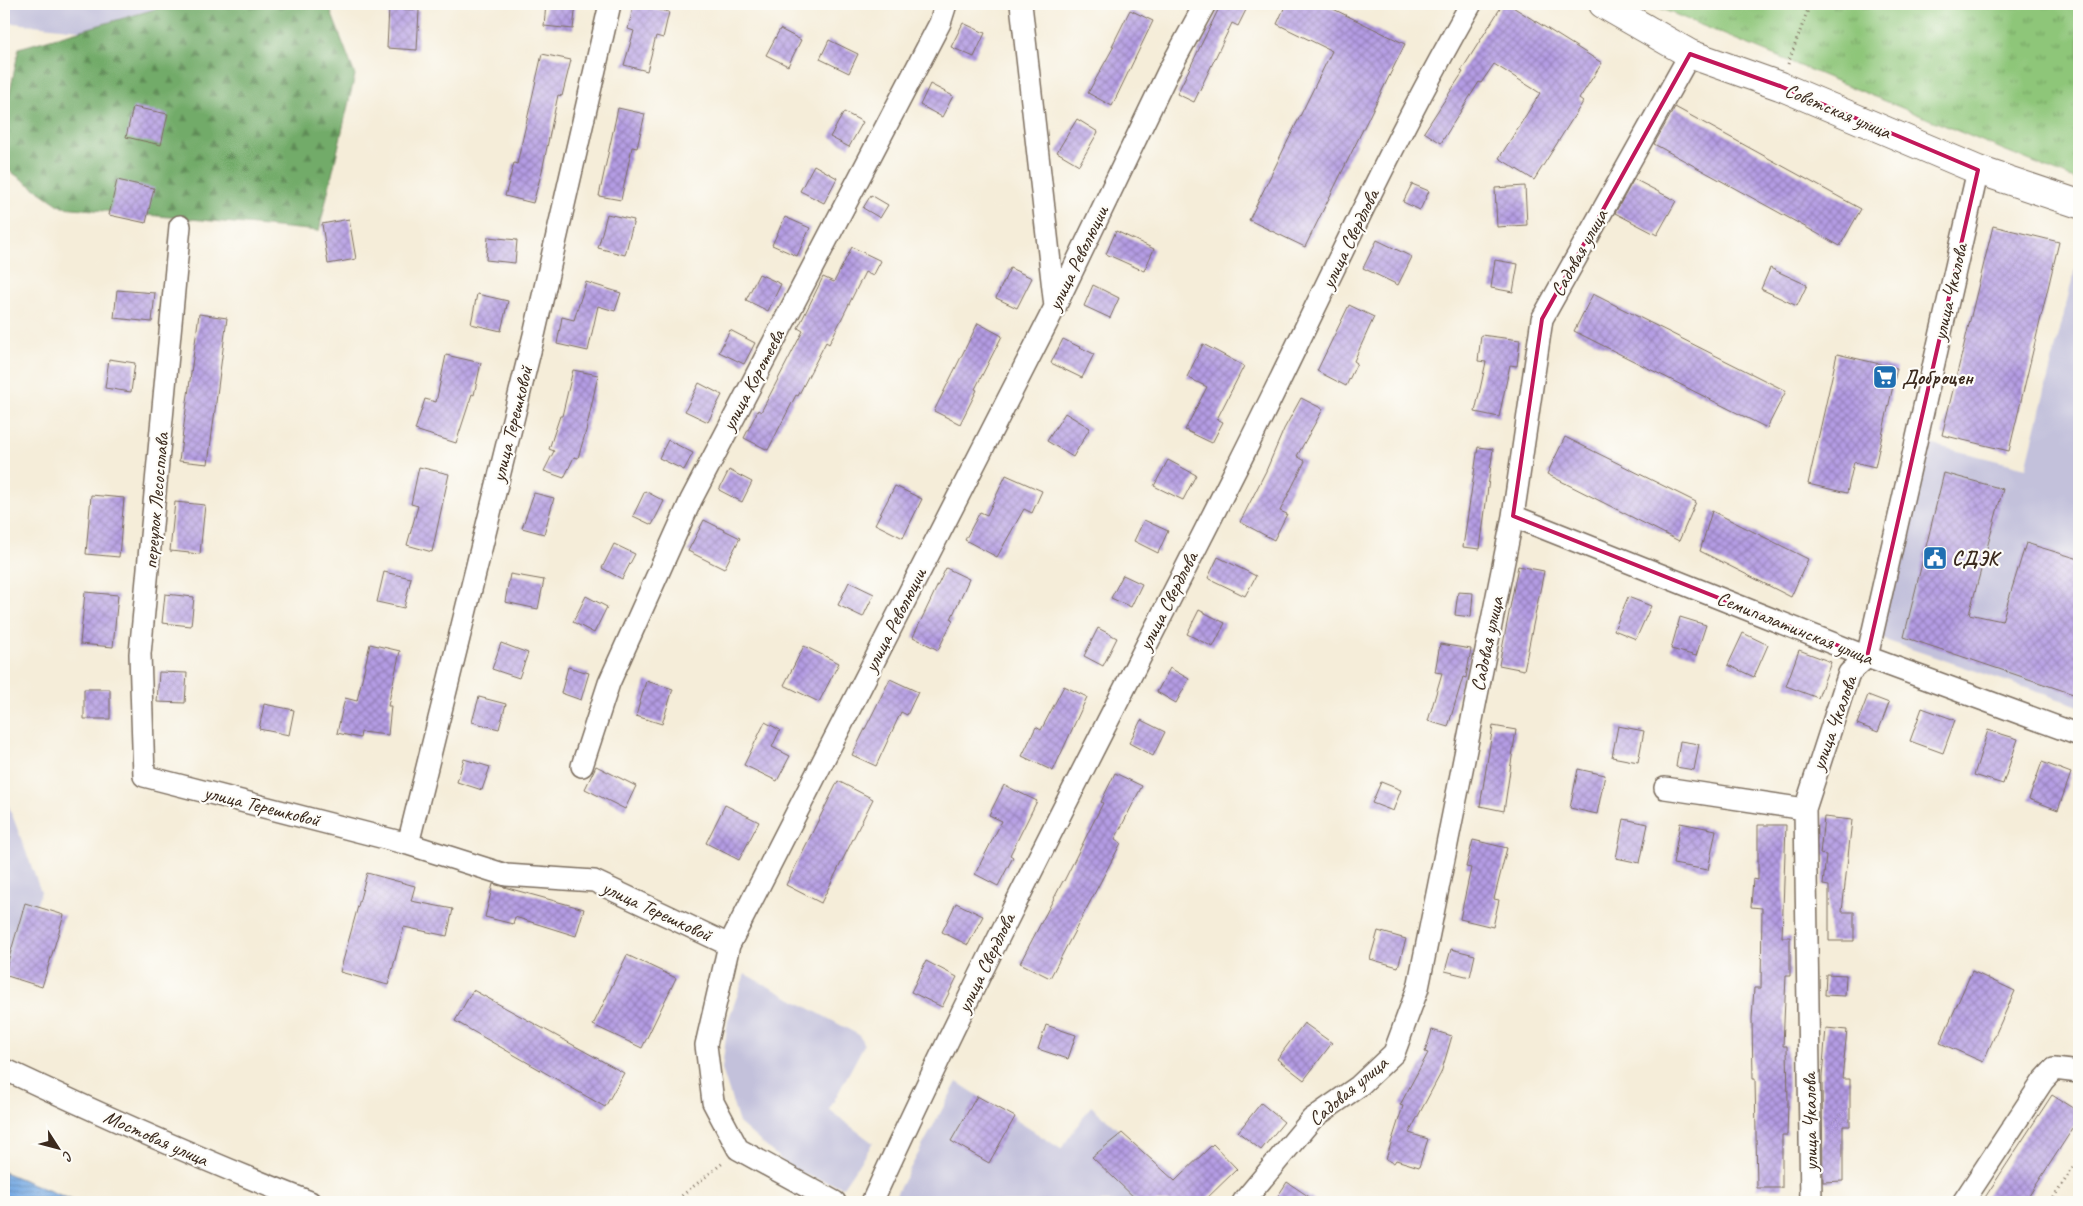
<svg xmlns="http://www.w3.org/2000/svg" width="2083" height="1206" font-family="Caveat,sans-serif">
	<defs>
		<pattern id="grass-tufts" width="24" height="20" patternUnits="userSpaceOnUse" patternTransform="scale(1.25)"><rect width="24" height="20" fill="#8ec679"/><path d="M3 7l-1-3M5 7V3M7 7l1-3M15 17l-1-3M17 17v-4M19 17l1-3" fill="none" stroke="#75a163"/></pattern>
		<pattern id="forest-firs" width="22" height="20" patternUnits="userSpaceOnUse" patternTransform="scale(1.25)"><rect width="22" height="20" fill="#72ab69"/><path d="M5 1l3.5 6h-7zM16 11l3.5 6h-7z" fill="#5f8b56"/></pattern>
		<pattern id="water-rules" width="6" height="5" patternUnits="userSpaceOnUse" patternTransform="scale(1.25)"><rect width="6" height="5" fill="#78abe4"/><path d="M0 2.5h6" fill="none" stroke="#648bb8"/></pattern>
		<pattern id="building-cross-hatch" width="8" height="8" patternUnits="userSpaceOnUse" patternTransform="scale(1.25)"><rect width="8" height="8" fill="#b49ce4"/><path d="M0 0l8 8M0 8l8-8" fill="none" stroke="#947fb8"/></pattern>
	</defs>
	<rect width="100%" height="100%" fill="#fdfcf7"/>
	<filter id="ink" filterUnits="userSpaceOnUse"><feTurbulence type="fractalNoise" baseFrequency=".02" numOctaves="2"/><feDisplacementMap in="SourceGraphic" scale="10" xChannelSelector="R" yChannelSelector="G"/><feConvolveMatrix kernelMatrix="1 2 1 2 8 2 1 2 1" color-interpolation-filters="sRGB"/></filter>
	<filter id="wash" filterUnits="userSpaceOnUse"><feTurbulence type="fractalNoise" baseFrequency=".0096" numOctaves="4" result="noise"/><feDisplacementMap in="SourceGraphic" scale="20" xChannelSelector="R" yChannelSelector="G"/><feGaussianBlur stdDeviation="1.12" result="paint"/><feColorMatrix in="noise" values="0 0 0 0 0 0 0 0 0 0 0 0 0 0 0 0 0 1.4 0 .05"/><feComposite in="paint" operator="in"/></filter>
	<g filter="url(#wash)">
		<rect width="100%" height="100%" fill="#f5edd9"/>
		<!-- industrial -->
		<path fill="#c3c1db" d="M4,4H163L155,38L4,22Z
			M2078,256H2079V706L1879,638L1926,443L2026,468Z
			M4,793L41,892L4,988Z
			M745,974L859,1035L864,1045L829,1110L873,1143L843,1187L794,1171L739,1123L722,1069L728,1021Z
			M957,1082L1061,1149L1091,1106L1200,1202H892Z"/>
		<!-- grass -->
		<path fill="url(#grass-tufts)" stroke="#64784c" d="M1650,4H2079V181Z"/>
		<!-- forest -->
		<path fill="url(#forest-firs)" stroke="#566a44" d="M173,4H328L355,75L319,231L62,207L4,167V121L19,48Z"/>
		<!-- water -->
		<path fill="url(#water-rules)" stroke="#5a6a81" d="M4,1172L77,1202H4Z"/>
		<g id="blocks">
			<!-- building -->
			<path fill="url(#building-cross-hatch)" d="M546,4H576L573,29L544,26Z
				M634,4L669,12L663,38L656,36L647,71L624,65L634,31L628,29Z
				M1221,4H1249L1238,26L1232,23L1194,102L1177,94Z
				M1286,4H1323L1405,44L1305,247L1249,220L1332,51L1277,24Z
				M1503,4H1508L1602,63L1579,99L1583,102L1534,180L1499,158L1540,93L1494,64L1481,83L1479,82L1441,143L1424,132L1463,72L1461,71Z
				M389,8L419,10L417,50L387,48Z
				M1130,10L1153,21L1112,106L1088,93L1114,46H1112Z
				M963,23L985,33L974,57L951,47Z
				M780,29L801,40L788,66L766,55Z
				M829,40L858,54L849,73L820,59Z
				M542,54L571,60L562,96L558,95L542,171L533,203L505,196L514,163L517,164Z
				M930,84L953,96L942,117L920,105Z
				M133,107L168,114L161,145L126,137Z
				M1675,107L1861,209L1840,246L1654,144Z
				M618,108L645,114L637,148L632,147L621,200L599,196Z
				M844,112L863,122L849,147L830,137Z
				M1077,119L1098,132L1079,165L1057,152Z
				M814,165L837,178L824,203L800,191Z
				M1634,179L1676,201L1657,235L1615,213Z
				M117,180L154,188L146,223L109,215Z
				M1412,184L1429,191L1420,210L1403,202Z
				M1525,186L1527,225L1497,227L1495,188Z
				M871,195L888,205L880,218L863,208Z
				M607,214L634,220L625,255L598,248Z
				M785,217L810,228L797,256L772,245Z
				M349,219L356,259L328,264L322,224Z
				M1993,226L2059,242L2009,451L1942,435Z
				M1116,231L1154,249L1144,271L1106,254Z
				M488,237L517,240L515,263L486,260Z
				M1377,240L1412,257L1398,285L1363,268Z
				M852,247L881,261L873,276L865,272L829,344L826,342L798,396L796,395L768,450L744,438L758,410L761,412L803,331L798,328L823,277L834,282Z
				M1495,260L1518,264L1513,292L1491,288Z
				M1010,268L1032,278L1017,308L996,298Z
				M1770,268L1807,285L1797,306L1761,289Z
				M759,274L781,284L768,311L746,300Z
				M586,282L621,293L615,311L598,306L588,351L557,344L562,317L574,320Z
				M1093,285L1119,298L1110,318L1084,306Z
				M117,290L155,293L152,322L114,318Z
				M477,294L508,301L501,331L471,324Z
				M1593,294L1786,391L1767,428L1574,331Z
				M1349,305L1374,317L1354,361L1357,363L1346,386L1317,371Z
				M199,314L227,318L208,464L179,461Z
				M978,323L1002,336L975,389L977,390L960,424L934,411Z
				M730,330L755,343L744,364L719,352Z
				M1481,335L1520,340L1517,366L1510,365L1499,417L1475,412L1486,362L1478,361Z
				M1063,339L1094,354L1082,378L1051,363Z
				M1203,344L1244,366L1217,419L1223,422L1212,443L1185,430L1207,387L1187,377Z
				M1837,354L1897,368L1875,467L1854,462L1847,493L1808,484Z
				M446,355L481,363L474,395L472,394L456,443L415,430L425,399L436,402Z
				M109,359L135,363L131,392L105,388Z
				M573,370L598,375L586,431L578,458L574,457L564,478L544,471L554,451L549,449L560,416H562Z
				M699,383L722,395L708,422L685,411Z
				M1301,398L1323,409L1297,456L1305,461L1280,511L1287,514L1274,540L1240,522L1266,471L1284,429Z
				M1065,413L1090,428L1073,457L1047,441Z
				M1565,437L1696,502L1679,541L1547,474Z
				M668,440L693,453L684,470L659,458Z
				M1478,447L1493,449L1480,549L1463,547Z
				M1168,460L1196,475L1183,500L1154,486Z
				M419,467L449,474L432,552L407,545L418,506L411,504Z
				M729,470L752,482L742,502L719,490Z
				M1944,473L2003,489L1969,614L2002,621L2026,543L2079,559V696L1904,637Z
				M1006,475L1042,491L1032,513L1024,509L997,557L965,540L980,512L987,515Z
				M895,486L922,499L903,538L875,524Z
				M645,491L664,501L652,525L633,516Z
				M534,493L554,498L544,534L522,528Z
				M91,495L124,498L119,557L86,554Z
				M175,502L205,505L200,554L170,551Z
				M1712,511L1808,559L1791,597L1700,551Z
				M704,520L740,538L724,569L688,551Z
				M1144,520L1168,531L1158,553L1134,541Z
				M614,544L635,554L622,579L602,568Z
				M1218,557L1256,576L1245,596L1208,578Z
				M1518,566L1544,571L1524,670L1499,665Z
				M946,568L969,579L951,619L953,620L938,650L913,637Z
				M384,572L411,578L404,608L377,602Z
				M510,574L544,580L538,609L505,602Z
				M1123,575L1142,584L1131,607L1111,598Z
				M849,582L874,594L863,617L838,605Z
				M85,592L118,595L113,647L80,644Z
				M1458,592L1473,593L1471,617L1455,615Z
				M165,594L194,597L191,626L162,623Z
				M586,596L607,607L594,633L573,622Z
				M1628,597L1651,606L1636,639L1614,630Z
				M1199,610L1225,623L1213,647L1187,634Z
				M1680,617L1706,625L1696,656L1671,649Z
				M1098,628L1117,638L1103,666L1084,656Z
				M1743,633L1768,645L1754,677L1728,665Z
				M501,643L528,653L519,678L492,669Z
				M370,644L400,651L388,706H391L388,735L361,732L360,738L337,733L345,698L357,701Z
				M1440,644L1471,649L1466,678L1463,677L1448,727L1428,721L1442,673L1435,672Z
				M804,646L839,663L819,702L784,685Z
				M1799,650L1831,662L1818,698L1786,686Z
				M568,667L589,673L581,700L561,693Z
				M1170,668L1189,679L1176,703L1157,692Z
				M159,672L187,673L185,703L157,702Z
				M890,679L918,692L907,715L901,712L876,766L852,755Z
				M646,681L673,689L662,724L636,716Z
				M1064,686L1087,697L1053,771L1022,756L1036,727L1041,730Z
				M84,689H110V719H84Z
				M1868,695L1889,703L1878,732L1857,724Z
				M479,697L506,704L499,729L472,722Z
				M264,704L294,710L289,735L259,729Z
				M1922,708L1955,720L1943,753L1910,741Z
				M1141,720L1165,732L1153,756L1129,743Z
				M765,722L780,730L772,747L790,756L777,781L744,765Z
				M1493,726L1516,730L1504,811L1480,806Z
				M1618,726L1644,731L1638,762L1612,757Z
				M1988,730L2018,739L2003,784L1974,775Z
				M1680,741L1699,744L1694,770L1676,767Z
				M464,759L490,767L482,790L457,782Z
				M2042,762L2071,773L2058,810L2029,799Z
				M596,766L636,786L625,809L585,789Z
				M1578,769L1605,775L1597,814L1570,808Z
				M1115,773L1142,786L1115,839L1121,843L1050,978L1020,963L1063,881H1064L1103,803L1101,802Z
				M838,781L873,799L821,903L786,885Z
				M1381,782L1401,790L1393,811L1372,803Z
				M1004,785L1037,801L1010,855L1013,857L998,886L975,874L1002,821L989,815Z
				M725,805L759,822L739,860L706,843Z
				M1824,817L1852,820L1842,912H1854V941H1829V886L1823,885L1826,855L1820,854Z
				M1624,819L1648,824L1640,863L1616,858Z
				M1680,823L1716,830L1708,870L1673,864Z
				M1758,825H1786L1782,937H1790V976H1786L1783,1046H1787L1788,1103L1787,1135H1782V1188H1757L1755,1079H1753L1752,1019L1754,988H1761L1762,908L1751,907L1753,879L1758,880Z
				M1473,840L1507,848L1494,899L1499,900L1493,927L1460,919L1471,868L1466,867Z
				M367,873L415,886L411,901L453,909L447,936L404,927L388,985L340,972Z
				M493,884L584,909L576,936L515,917L513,924L485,917Z
				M25,903L64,915L42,987L4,975Z
				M956,903L983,916L968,945L942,932Z
				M1378,931L1406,939L1398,967L1370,959Z
				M1451,949L1475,955L1470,977L1445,971Z
				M627,955L676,978L642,1048L593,1025Z
				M926,961L957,977L942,1007L911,992Z
				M1972,971L2015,991L1983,1062L1940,1043Z
				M1826,974L1846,975L1845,996L1825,995Z
				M473,990L624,1073L605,1107L455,1021Z
				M1304,1023L1332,1043L1304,1080L1277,1059Z
				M1046,1025L1076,1035L1068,1059L1038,1049Z
				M1826,1028L1847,1030L1842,1079H1850V1126H1843V1181L1823,1182L1822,1077Z
				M1432,1030L1452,1036L1441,1073L1409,1133L1428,1139L1419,1167L1396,1160L1394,1163L1386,1159L1403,1106L1400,1105L1428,1053L1425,1052Z
				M2052,1095L2079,1112V1119L2025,1202H1982Z
				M977,1096L1015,1117L989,1163L951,1141Z
				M1261,1103L1284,1122L1261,1150L1238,1132Z
				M1122,1133L1175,1181L1213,1144L1237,1169L1203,1202H1139L1092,1157Z
				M1287,1182L1317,1202H1274Z"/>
		</g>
	</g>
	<g filter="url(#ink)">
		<use href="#blocks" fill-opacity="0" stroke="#7c6e5f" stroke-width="1"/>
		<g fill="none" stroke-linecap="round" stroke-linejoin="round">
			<defs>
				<path id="minor" d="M1021,4L1055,307
					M180,226L140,654L144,776L408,844L506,875L594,881L729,945
					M1513,516L1867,657L2079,735
					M582,766L609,683L691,500L940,23L946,4
					M1665,788L1805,809
					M408,844L535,331L610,4
					M4,1069C104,1116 206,1162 310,1202
					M835,1202L738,1149L713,1102L706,1045L729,945L1055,307L1168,72L1205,4
					M872,1202C985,955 1112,715 1234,473C1313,317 1384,155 1471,4
					M1243,1202L1312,1119L1359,1086L1394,1053L1418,988L1513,516L1542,319L1690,54
					M1811,1202L1805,809L1849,673L1867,657L1978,170
					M1963,1202L2043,1081L2054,1069L2079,1072"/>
				<path id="major" d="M1603,4L1690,54L1780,86L1978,170L2079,204"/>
			</defs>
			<!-- minor casing -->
			<use href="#minor" stroke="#7c6e5f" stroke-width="24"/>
			<!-- major casing -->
			<use href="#major" stroke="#7c6e5f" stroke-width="30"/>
			<!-- path -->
			<path stroke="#7c6e5f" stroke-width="3" stroke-dasharray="1 4" stroke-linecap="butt" d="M1788,64L1810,4
				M674,1202L724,1162
				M2051,1202L2079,1158"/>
			<!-- minor -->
			<use href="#minor" stroke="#fff" stroke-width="21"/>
			<!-- major -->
			<use href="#major" stroke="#fff" stroke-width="28"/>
		</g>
	</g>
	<!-- marked area -->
	<path fill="none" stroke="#c2185b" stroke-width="4" stroke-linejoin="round" d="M1690,54L1780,86L1978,170L1867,657L1513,516L1542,319Z"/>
	<!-- icons -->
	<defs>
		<symbol id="supermarket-square" viewBox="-11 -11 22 22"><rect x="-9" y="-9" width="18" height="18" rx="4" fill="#1f6fb2" stroke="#fdfcf7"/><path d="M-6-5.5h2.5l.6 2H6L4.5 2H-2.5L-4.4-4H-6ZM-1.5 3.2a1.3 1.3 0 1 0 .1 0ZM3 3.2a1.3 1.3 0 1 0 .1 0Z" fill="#fff"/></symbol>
		<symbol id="civic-square" viewBox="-11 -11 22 22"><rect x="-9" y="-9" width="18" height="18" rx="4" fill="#1f6fb2" stroke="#fdfcf7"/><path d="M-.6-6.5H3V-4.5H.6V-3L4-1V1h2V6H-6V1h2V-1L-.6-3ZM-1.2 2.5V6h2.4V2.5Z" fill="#fff"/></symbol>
	</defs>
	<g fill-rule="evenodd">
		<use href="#supermarket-square" x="1871" y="363" width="28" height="28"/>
		<use href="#civic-square" x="1921" y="544" width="28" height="28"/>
	</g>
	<g text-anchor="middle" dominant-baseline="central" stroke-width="4.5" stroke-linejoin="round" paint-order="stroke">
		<!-- street labels -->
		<g font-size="20" fill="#3b2a1e" stroke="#fdfcf7">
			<text transform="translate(1838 111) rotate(23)">Советская улица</text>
			<text transform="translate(1350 239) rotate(-64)">улица Свердлова</text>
			<text transform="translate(1579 253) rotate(-61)">Садовая улица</text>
			<text transform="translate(1078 258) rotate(-64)">улица Революции</text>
			<text transform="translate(1950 292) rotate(-77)">улица Чкалова</text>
			<text transform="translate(753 380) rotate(-62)">улица Коротеева</text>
			<text transform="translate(512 424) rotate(-76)">улица Терешковой</text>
			<text transform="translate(156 501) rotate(-85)">переулок Лесосплава</text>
			<text transform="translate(1168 601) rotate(-63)">улица Свердлова</text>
			<text transform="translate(895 620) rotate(-63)">улица Революции</text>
			<text transform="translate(1795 628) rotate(22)">Семипалатинская улица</text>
			<text transform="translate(1487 644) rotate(-78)">Садовая улица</text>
			<text transform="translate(1834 723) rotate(-70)">улица Чкалова</text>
			<text transform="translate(262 806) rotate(14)">улица Терешковой</text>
			<text transform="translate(657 911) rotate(25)">улица Терешковой</text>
			<text transform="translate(986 963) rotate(-64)">улица Свердлова</text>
			<text transform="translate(1348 1091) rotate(-40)">Садовая улица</text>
			<text transform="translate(1810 1122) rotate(-91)">улица Чкалова</text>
			<text transform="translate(156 1138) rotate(24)">Мостовая улица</text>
		</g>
		<!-- poi labels -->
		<g font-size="20" font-weight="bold" fill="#3b2a1e" stroke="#fdfcf7" text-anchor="start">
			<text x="1902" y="377">Доброцен</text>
			<text x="1952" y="558">СДЭК</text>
		</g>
	</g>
	<!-- margin -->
	<rect width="2083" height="1206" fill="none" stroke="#fdfcf7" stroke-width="20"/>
	<!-- north arrow -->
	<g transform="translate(58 1148) rotate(126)" stroke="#fdfcf7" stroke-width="4" paint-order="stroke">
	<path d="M0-4L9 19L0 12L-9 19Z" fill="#3b2a1e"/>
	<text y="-8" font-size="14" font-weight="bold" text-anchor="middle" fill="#3b2a1e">С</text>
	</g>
</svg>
